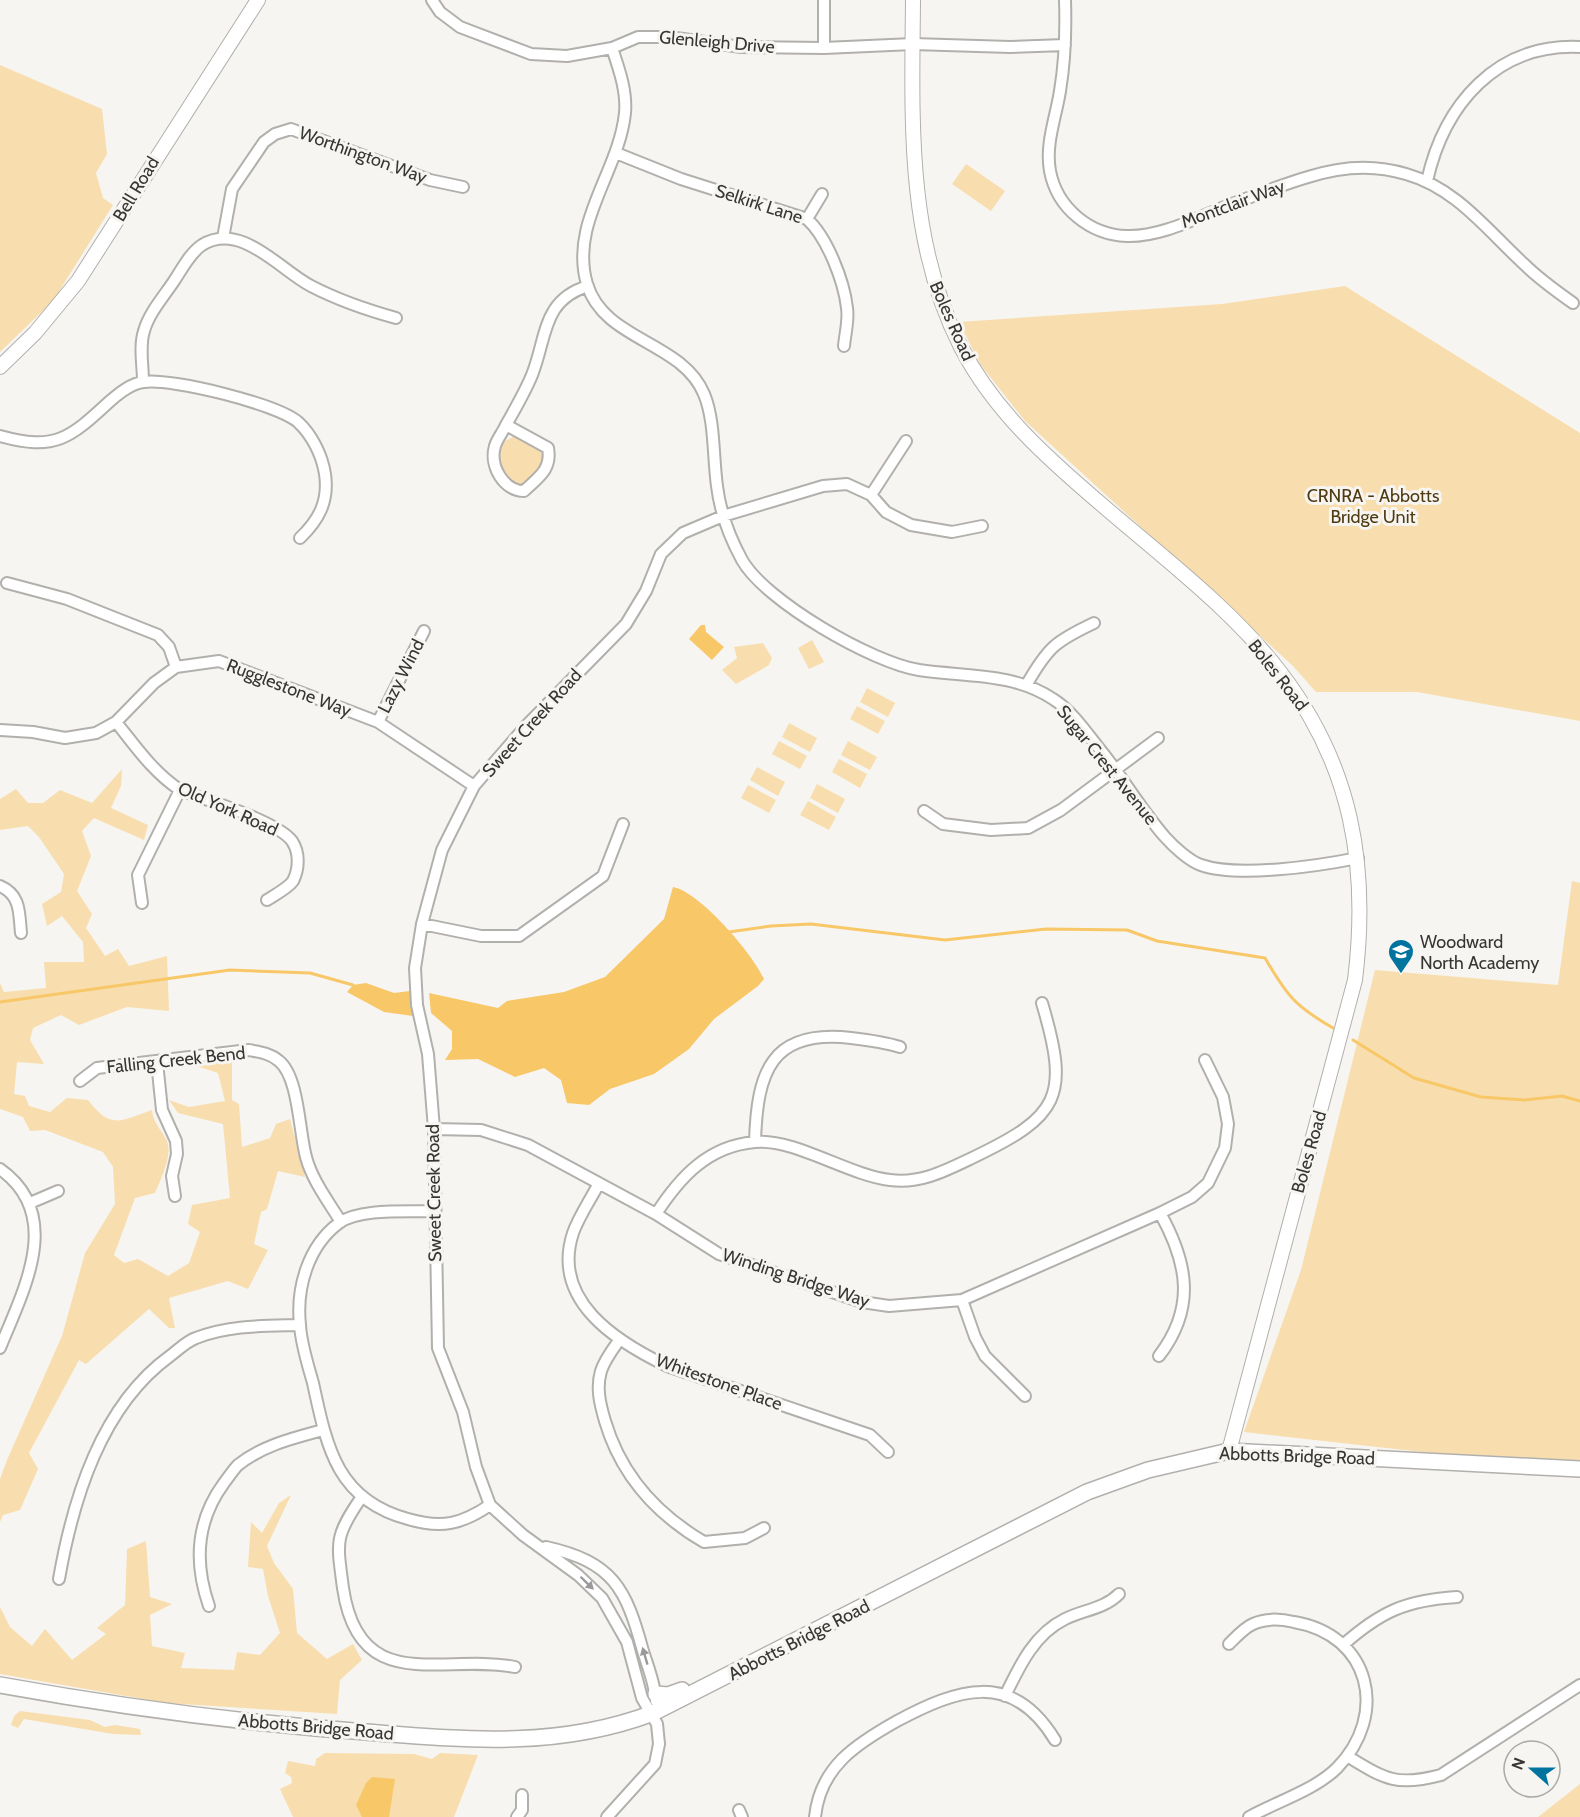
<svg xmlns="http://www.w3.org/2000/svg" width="1580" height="1817" font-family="Cabin,sans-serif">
	<rect width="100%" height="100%" fill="#f7f5f1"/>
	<!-- green -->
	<path fill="#f8deae" d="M0,65L102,109L107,154L96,173L103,198L113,205L53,301L0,352Z
		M966,164L1005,191L991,211L952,184Z
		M1345,286L1580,433V721L1417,692H1316L1293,666L1025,421L980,364L959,322L1222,304Z
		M514,436C540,441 553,454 532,476C528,481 524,486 518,488C502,477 495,462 502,443Z
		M812,640L824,662L809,669L798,648Z
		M763,643L772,658L769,665L736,684L722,670L737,658L734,647Z
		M867,688L895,703L888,717L860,702Z
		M857,706L885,721L878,734L850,719Z
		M789,723L817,738L810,752L782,737Z
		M779,741L807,756L800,769L772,754Z
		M848,741L877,757L870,770L841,755Z
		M839,759L867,774L860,788L832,772Z
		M757,767L785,782L778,796L750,780Z
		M122,769L121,786L111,808L148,825L144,840L94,818L82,831L91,856L77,891L92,914L86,928L105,956L118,949L129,966L167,956L169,1011L127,1007L79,1025L61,1015L33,1028L30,1040L44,1064L17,1062L14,1094L25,1096L29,1106L50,1112L67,1098L88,1100C111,1130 120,1121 152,1110C153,1122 160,1128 166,1139C174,1154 161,1178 155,1193L135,1198L114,1255L124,1263L138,1259L168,1276L189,1263L200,1232L188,1224L192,1205L230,1198L223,1124L178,1113L169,1100L189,1107L225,1101L218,1073L193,1065L232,1058V1100L239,1104L242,1147L270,1138L276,1124L290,1119L305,1177L278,1171L267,1209L261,1212L254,1244L268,1250L248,1289L228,1281L169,1298L175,1328H169L149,1309L86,1364L79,1360L29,1453L38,1469L20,1510L3,1515L0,1522V1479L7,1460L62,1336L85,1253L115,1204L113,1167L103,1152L45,1130L30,1131L23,1117L0,1109V983L4,992L46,988L44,962H84L83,942L62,916L47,926L42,904L61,892L64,874L39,837L28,826L0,830V799L16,789L28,803H43L60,790L92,803Z
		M817,784L845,799L838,813L810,798Z
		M748,785L776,800L769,813L741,798Z
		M808,801L836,817L829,830L800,815Z
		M1572,881L1580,883V1464L1440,1454L1244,1432L1301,1270L1375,970L1558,985Z
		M291,1495L267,1546L274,1563L293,1589L297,1633L327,1659L353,1644L362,1660L340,1680L337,1714L166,1703L0,1674V1607L10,1627L32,1646L45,1629L72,1660L106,1634L97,1628L125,1605L127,1549L146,1541L150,1597L172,1604L150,1615L152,1646L185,1653L181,1668L234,1670L237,1652L260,1655L280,1633L268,1596L263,1569L248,1567L251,1522L262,1533L279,1503Z
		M20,1711L90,1720L105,1727L115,1725L140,1729L141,1735L113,1734L24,1719L18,1728L11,1725L14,1716Z
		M325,1753L414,1754L432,1759L440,1753L478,1755L454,1817H293L280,1789L292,1783L291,1777L285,1773L288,1761L315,1766L316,1759Z
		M1580,1784V1817H1538Z"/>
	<!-- water -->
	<path fill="#f8c768" d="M701,625H705L706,632L724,647L712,660L689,639Z
		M673,887C700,892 753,954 764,979L758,986L714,1019L689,1049L654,1074L610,1089L589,1105L567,1103L561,1080L544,1068L515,1077L478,1059L445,1060L452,1049V1031L431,1013L429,993L498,1008L507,1001L564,992L605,977L664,919Z
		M366,983L394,993L410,991L413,1016L384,1012L347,992L353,985Z
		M372,1777L395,1779L389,1817H362L356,1805L366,1783Z"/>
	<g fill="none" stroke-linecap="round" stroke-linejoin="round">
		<!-- stream -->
		<path stroke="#f8c768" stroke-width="3" d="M729,932L771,926L811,924L945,940L1046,929L1127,930L1157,941L1265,958C1287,996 1295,1006 1333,1028
			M0,1002L230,970L310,973L353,985
			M1353,1040L1414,1078L1481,1097L1525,1100L1562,1096L1580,1101"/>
		<defs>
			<path id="minor" d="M432,0L440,12L460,27L531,54L567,56L612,48L638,37H669L741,47L824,48L913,44L1010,47L1065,45
				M824,0V48
				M1065,0C1066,30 1065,61 1060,91C1056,117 1045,144 1050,171C1057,208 1090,235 1127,236C1161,237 1196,218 1227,206C1253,196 1281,185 1308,177C1339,167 1374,164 1406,174C1456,188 1487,230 1524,264C1539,279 1556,291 1573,303
				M612,48C619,69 627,91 625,113C619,172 569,223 587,284C604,341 682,341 704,394C715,420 713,458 717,486C720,511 730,538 742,560C765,601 873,663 919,670C965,677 1012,672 1053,699C1074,712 1090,738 1106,757C1126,783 1143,812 1165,837C1173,846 1189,861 1201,865C1238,878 1318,866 1358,858
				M616,153L681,179L807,219C827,237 844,281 847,308C849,320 845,334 844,346
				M1427,181C1444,105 1496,43 1580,47
				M807,219L822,194
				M223,238L232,189L264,142L275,134L291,129L430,180L463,187
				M143,381C143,366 139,346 144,331C149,313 164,296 174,281C182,269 190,253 202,245C241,221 280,270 311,286C338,300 367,310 396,318
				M506,425L548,448C552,469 539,477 524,491C504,491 489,466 495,446C497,439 503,432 506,425Z
				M506,425C515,409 525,392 532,375C547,337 542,300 588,286
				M0,436C55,451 69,439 109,402C118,394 131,383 144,382C172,378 277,404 298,422C312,435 322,455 325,474C329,501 319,520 300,538
				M871,495L906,441
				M7,583L67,599L158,635L169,647L176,667
				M1027,684C1048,647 1056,641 1094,623
				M116,722C136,747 153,772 180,790C206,800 277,821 292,841C300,853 299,869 293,881C288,888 275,895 267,900
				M378,722L424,631
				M0,730L33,732L65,738L96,733L116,722L154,683L176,667L219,661L378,722L474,786
				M924,811L943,824L991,830L1028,828L1061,810L1158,738
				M0,886C21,895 19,913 21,933
				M142,903L138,875L180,790
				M422,924L481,936H519L603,876L623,824
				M157,1062L162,1110L176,1141L177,1154L172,1176L175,1196
				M80,1081L97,1068L249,1050C259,1052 270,1053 279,1061C299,1077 299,1132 306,1157C312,1180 328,1201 341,1222
				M434,1129L481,1130L528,1145L656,1214L719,1254L862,1302L889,1306L962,1300L1160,1213L1192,1197L1208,1183L1225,1148L1228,1124L1223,1097L1205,1060
				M755,1142C757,1072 771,1029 851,1038C868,1040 884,1042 900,1047
				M0,1169C65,1215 23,1291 0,1348
				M599,1183C591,1199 579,1216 573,1233C551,1300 615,1341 667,1366L870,1435L888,1452
				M30,1203L58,1191
				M433,1211C407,1212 360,1208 339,1223C308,1246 296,1288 300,1325C301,1344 308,1365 313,1383C327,1448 337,1500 408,1519C442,1529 462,1524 490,1505
				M656,1214C680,1177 708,1146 755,1142C794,1138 848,1175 890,1180C920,1184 945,1171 972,1158C1060,1116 1070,1097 1042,1003
				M962,1300L975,1337L985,1356L1025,1396
				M620,1339C613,1349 605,1359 601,1371C596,1388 600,1404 605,1421C621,1475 656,1514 704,1542L745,1538L764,1528
				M1159,1356C1196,1308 1188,1263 1160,1213
				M361,1498C334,1537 337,1542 343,1588C359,1697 442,1653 515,1667
				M546,1547C613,1562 626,1588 643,1651C648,1667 655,1684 656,1701
				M59,1579C73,1499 101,1406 170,1356C178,1350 187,1341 196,1338C229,1325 265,1326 299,1325
				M209,1606C194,1563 196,1521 224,1483C228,1478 233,1470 238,1465C263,1445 294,1438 323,1430
				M1229,1644C1236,1637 1244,1628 1253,1624C1266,1618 1281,1619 1294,1622C1371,1635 1389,1715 1337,1768C1315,1790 1276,1802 1249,1817
				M1343,1645C1380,1612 1406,1600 1457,1597
				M1005,1696C1019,1667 1034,1634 1065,1619C1083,1610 1104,1609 1119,1594
				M1347,1756C1385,1779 1396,1787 1441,1775L1580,1685
				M739,1810L742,1817
				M517,1817L522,1810V1795
				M607,1817L655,1764L659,1744L657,1724L642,1698L627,1642L602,1598L578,1575L523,1535L490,1505L476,1467L463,1412L438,1348L434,1129L428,1054L417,1005L415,968L422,924L442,850L474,786L525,727L626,624L646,591L661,554L683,533L723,516L823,486L847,484L871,495L886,512L911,525L952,532L982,526
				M815,1817C820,1767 856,1744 897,1721C957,1689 1012,1669 1055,1740"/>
			<path id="tertiary" d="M913,0C912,118 906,240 961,347C994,411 1047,458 1101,504C1161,556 1232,609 1280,672C1352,765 1369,866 1355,980L1229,1451
				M0,367L35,333L78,281L258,0"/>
			<path id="secondary" d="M0,1685C121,1707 243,1723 366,1732C465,1740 558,1749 653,1713L1087,1492L1148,1470L1229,1451L1580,1469
				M656,1694L668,1695L682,1690"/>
		</defs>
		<!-- minor casing -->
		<use href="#minor" stroke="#b2b0ad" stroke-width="14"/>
		<!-- tertiary casing -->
		<use href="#tertiary" stroke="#b2b0ad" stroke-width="16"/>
		<!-- secondary casing -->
		<use href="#secondary" stroke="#b2b0ad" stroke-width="18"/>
		<!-- minor -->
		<use href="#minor" stroke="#fff" stroke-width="10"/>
		<!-- tertiary -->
		<use href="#tertiary" stroke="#fff" stroke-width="14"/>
		<!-- secondary -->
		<use href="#secondary" stroke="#fff" stroke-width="15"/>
	</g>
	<!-- one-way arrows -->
	<defs><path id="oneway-solid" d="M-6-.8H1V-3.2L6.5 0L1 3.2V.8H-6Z" transform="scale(1.5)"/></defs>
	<g fill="#9b9a9a">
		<use href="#oneway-solid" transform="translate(587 1583) rotate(44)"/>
		<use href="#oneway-solid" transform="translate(645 1656) rotate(-106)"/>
	</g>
	<!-- icons -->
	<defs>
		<symbol id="school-pin" viewBox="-11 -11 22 30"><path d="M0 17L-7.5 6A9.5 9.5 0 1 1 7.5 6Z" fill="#00749e" stroke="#f7f5f1"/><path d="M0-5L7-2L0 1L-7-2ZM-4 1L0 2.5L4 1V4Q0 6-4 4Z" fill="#fff"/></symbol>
	</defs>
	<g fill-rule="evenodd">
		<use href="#school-pin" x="1386" y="937" width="30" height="40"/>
	</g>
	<g text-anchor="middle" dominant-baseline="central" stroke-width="6" stroke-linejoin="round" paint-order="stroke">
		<!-- street labels -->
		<g font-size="18" fill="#373634" stroke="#f7f5f1">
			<text transform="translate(717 42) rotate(5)">Glenleigh Drive</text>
			<text transform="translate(363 155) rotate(20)">Worthington Way</text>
			<text transform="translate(136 189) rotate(-59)">Bell Road</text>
			<text transform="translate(759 204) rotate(18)">Selkirk Lane</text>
			<text transform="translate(1233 204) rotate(-20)">Montclair Way</text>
			<text transform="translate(952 321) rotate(66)">Boles Road</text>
			<text transform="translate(1278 675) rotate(52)">Boles Road</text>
			<text transform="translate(401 676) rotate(-63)">Lazy Wind</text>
			<text transform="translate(289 688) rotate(21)">Rugglestone Way</text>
			<text transform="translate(532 723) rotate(-48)">Sweet Creek Road</text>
			<text transform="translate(1107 765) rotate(51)">Sugar Crest Avenue</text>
			<text transform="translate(228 809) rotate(24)">Old York Road</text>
			<text transform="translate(176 1060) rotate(-6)">Falling Creek Bend</text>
			<text transform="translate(1309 1152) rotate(-74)">Boles Road</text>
			<text transform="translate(434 1193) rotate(-91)">Sweet Creek Road</text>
			<text transform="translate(796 1278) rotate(18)">Winding Bridge Way</text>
			<text transform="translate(719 1382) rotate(20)">Whitestone Place</text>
			<text transform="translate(1297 1456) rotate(2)">Abbotts Bridge Road</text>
			<text transform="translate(799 1640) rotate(-27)">Abbotts Bridge Road</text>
			<text transform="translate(316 1727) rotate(5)">Abbotts Bridge Road</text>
		</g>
		<!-- park labels -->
		<g font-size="18" fill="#4f3b12" stroke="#f7f5f1">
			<text x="1373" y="496">CRNRA - Abbotts<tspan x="1373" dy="21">Bridge Unit</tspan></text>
		</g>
		<!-- poi labels -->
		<g font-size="18" fill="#373634" stroke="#f7f5f1" text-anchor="start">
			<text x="1420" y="942">Woodward<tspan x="1420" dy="21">North Academy</tspan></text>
		</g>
	</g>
	<!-- north arrow -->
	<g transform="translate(1532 1769) rotate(291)"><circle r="28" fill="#f7f5f1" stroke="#aaa9a5" stroke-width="1.5"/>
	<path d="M0-4.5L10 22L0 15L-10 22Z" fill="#00749e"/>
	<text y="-9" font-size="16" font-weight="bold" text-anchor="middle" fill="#373634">N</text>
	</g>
</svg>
